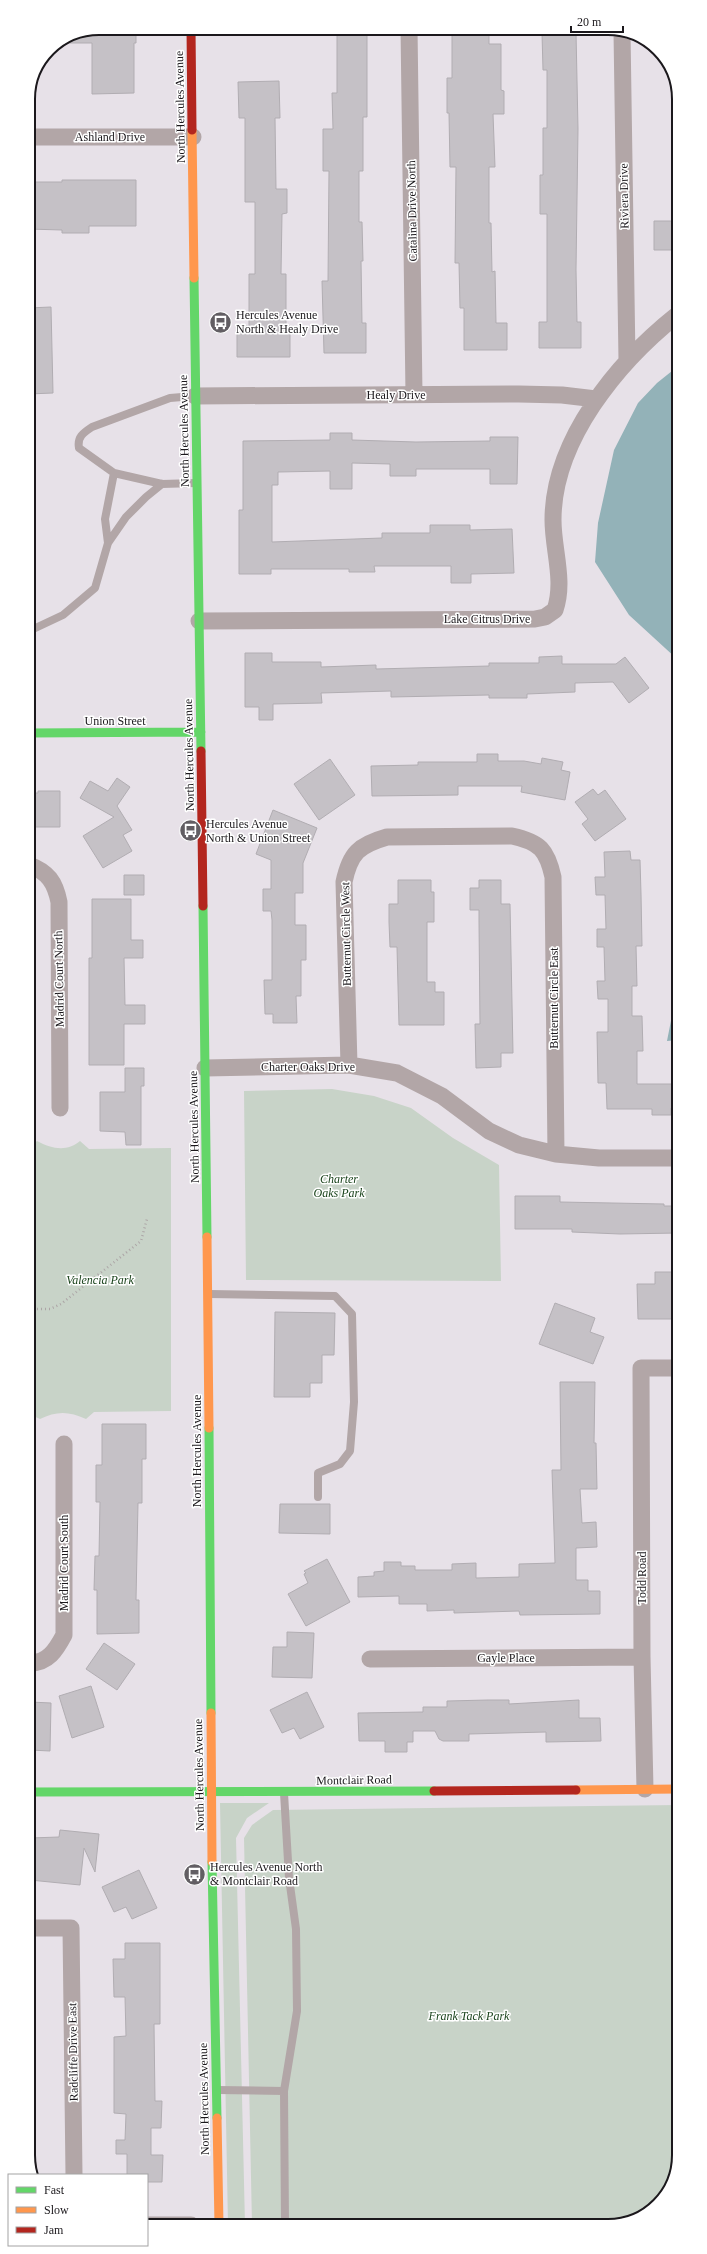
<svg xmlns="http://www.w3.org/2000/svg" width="707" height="2254" font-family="'Times New Roman',serif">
	<rect width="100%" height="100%" fill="#e7e1e8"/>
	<!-- green -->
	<path fill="#c8d3c8" d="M332,1089L374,1096L411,1108L453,1138L499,1165L501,1281L246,1280L244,1091Z
		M37,1141C52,1149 67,1152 80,1141L89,1149L171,1148V1411L94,1412L86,1419C69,1411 56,1411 40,1419L29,1414V1148Z
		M220,1803H269L247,1818L236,1838L245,2225H228Z
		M679,1805V2156L664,2199L626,2224L252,2225L244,1838L252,1825L273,1810Z"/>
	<!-- water -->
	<path fill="#93b2b8" d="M677,367V659L629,615L595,562L598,523L614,450L638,403L657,383Z
		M678,985V1040L667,1041Z"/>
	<!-- building -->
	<path fill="#c5c1c6" stroke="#b1adb2" d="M99,28H136V43H134V93L92,94V43H59L72,33Z
		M452,31H489V44H501V90L504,91V114H493L495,167H489V223H491L492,272L495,271L496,323H507V350H464V308H460L459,263H455L456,167H450L449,113H447V78H452Z
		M576,32L578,129L576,270L577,322H581V348H539V322H547V214H540V175H543V128H547V70H543L542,33Z
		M337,33H367V117H363V171H359V222H362L363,261H361L362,323H366V353H324L322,281H328L329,171H323V129H333L332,93H337Z
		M279,81L280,118H275L276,189H287V213L282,214L281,274H286V326H290V357H237V326H249V274H255V202H245V118H239L238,82Z
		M62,180H136V226H89V233H62V230L28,229V182H62Z
		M654,221H677V250H654Z
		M51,307L53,393L28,394V308Z
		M330,433H352V440L416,442L490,441V437H518L517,484H490V469H416V476H390V464L352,463V489H330V471L278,472V485H272V542L382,538V533H430V525H470V530L512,529L514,573L471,574V583H451V566H374L375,572H349V569H271V574H239V510H243V441L330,440Z
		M245,653H272V662H321V667L376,665V669L489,666V663H539V657L562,656V664H616L625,657L649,688L629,703L613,682L575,683V692L527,694V698H489V695L391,697V691L321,693L322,703L273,704V720H259V707H245Z
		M477,754H498V761H524L541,764L542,758L563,762L561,770L570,772L565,800L521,792L522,786H458V795L372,796L371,766L418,765V762H477Z
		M330,759L355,795L319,820L294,784Z
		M117,778L130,787L117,806L132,830L123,835L132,851L103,868L83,836L114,817L80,798L90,781L108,791Z
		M593,789L598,795L605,790L626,819L595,841L582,824L588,819L575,802Z
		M38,791H60V827H29V793H38Z
		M273,810L317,828L303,863V893H295V925H306V960H301V996H296L297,1023H273V1014H265L264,980H272V920L271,911H263V889H271V860L256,854Z
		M630,851L631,860H640L641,894L642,946H636L637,986H632V1016H642L643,1051H637V1084H678V1108H671V1115H652V1109H607L606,1083H598L597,1032H608V999H598L597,981H605L604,947H597V929H606L605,895H596L595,877H605L604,852Z
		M124,875H144V895H124Z
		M398,880H431V892H434V922H427V982H435V992H444V1025H399L397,947H390L389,922V904H398Z
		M479,880H501V904H510L513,1053H501V1067L476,1068L475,1024H480L479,921V910H470V888H479Z
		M92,899H131V940H143V958H124L125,1005H145V1024H124V1065H89V958H92Z
		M125,1068H144V1086H141V1145H126L125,1132L100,1131V1092H125Z
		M515,1196H560V1202L664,1204V1206H678V1233L620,1234L572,1232V1229H515Z
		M655,1272H678V1319H638L637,1284H655Z
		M555,1303L595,1318L590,1332L604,1337L593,1364L539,1344Z
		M275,1312L335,1313L334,1355H322V1383H310V1397H274Z
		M560,1382H595L594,1443H596L597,1489H580L582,1523L596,1522L597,1547L576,1548V1580H588V1591H600V1614L520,1615L519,1611L454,1613V1610L427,1611V1604H399V1596L358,1597V1577L374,1576V1572L384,1571V1562H401V1566H415V1570H452V1564L476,1563V1578L519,1577V1564L555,1563L552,1470H561Z
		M102,1424H146V1459H142V1503H138L136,1600H139V1633L97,1634V1590H94L95,1556H99L100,1502H96V1465H102Z
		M280,1504H330V1534L279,1533Z
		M327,1559L350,1602L306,1626L288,1594L308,1583L304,1574L306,1573L304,1571Z
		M287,1632L314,1633L312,1678L272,1677L273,1647H287Z
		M104,1643L135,1664L117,1690L86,1669Z
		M91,1686L104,1727L72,1738L59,1696Z
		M307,1692L324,1727L300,1739L294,1728L282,1733L270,1710Z
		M488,1700H509V1704L579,1700V1718H600L601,1741L546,1742V1732L469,1734V1741H443L439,1739L435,1731H413V1742H407V1752H385V1741H359L358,1713L423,1712V1707H447V1701Z
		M30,1702L51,1703L50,1751L30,1750Z
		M60,1830L99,1834L95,1872L84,1848L80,1885L30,1880V1838L59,1837Z
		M139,1870L157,1908L132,1919L126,1907L114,1912L102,1887Z
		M125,1943H160V2024H154L155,2101H162L161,2128H151V2155H163L162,2182H147V2175H127V2154H116V2140H125L126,2114L114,2113V2037L126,2036L125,1997H114L113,1959H125Z"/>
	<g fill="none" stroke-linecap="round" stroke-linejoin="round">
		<!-- path -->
		<path stroke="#aca5a6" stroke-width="2.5" stroke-dasharray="1 3" stroke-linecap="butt" d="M29,1309H50L61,1304L141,1241L147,1219"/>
		<!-- lane -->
		<path stroke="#b2a6a7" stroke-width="8" d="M194,396L170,398L92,427C83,433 77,437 79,448L114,473L162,484L196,483
			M108,543L105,519L114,473
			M29,631L63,615L95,588L108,543L126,517L146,497L162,484
			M209,1294L335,1296L352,1314L354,1402L350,1451L340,1464L318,1473V1497
			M284,1793L289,1878L296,1929L297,2011L284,2091L285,2225
			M217,2090L284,2091"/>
		<!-- street -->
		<path stroke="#b2a6a7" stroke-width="17" d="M409,28L414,394
			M622,32L627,360
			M28,137H193
			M195,396L519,394L562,395L596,399
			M199,621L535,619L545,617L555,610C565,581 553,550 553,520C553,440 618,362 677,315
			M29,865C48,872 55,882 59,902L60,1108
			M349,1065L344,882C350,853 359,845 387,837L512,836C540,842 547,850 553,877L556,1154
			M205,1068L349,1065L397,1073L442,1096L489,1131L519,1145L556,1154L599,1158H678
			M370,1659L642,1657
			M30,1663C48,1663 56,1650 64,1635V1444
			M645,1789L642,1657L641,1368H678
			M30,1928H71L74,2175
			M147,2225H191"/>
		<!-- fast -->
		<path stroke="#63d668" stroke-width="9" d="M194,278L201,751
			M29,733L201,732
			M203,906L207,1237
			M209,1428L211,1713
			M30,1792L434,1791
			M212,1862L217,2118"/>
		<!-- slow -->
		<path stroke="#ff974d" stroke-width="9" d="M192,130L194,278
			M207,1237L209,1428
			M211,1713L212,1862
			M576,1790L679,1789
			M217,2118L219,2225"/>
		<!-- jam -->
		<path stroke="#b3261e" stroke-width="9" d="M191,28L192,130
			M201,751L203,906
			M434,1791L576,1790"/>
	</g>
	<!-- icons -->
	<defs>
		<symbol id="bus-disc" viewBox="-11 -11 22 22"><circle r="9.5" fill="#625e63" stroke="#fff"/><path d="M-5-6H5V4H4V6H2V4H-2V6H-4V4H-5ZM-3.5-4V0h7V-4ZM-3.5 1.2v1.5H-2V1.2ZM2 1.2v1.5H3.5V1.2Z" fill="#fff"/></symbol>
	</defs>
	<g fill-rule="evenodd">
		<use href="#bus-disc" x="208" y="310" width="25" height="25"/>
		<use href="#bus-disc" x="178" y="818" width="25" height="25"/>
		<use href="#bus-disc" x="182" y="1862" width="25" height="25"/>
	</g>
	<g text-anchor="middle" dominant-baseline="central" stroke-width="3" stroke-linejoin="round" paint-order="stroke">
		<!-- street labels -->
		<g font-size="12" fill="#1b181c" stroke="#fff">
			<text transform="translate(180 107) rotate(-91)">North Hercules Avenue</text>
			<text x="110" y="137">Ashland Drive</text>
			<text transform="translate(624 196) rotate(-91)">Riviera Drive</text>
			<text transform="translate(412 211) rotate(-91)">Catalina Drive North</text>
			<text x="396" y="395">Healy Drive</text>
			<text transform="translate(184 431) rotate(-91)">North Hercules Avenue</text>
			<text x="487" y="619">Lake Citrus Drive</text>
			<text x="115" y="721">Union Street</text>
			<text transform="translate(189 755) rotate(-91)">North Hercules Avenue</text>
			<text transform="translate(346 934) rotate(-91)">Butternut Circle West</text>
			<text transform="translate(59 979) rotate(-91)">Madrid Court North</text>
			<text transform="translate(554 998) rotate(-90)">Butternut Circle East</text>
			<text x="308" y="1067">Charter Oaks Drive</text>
			<text transform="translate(194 1127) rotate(-91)">North Hercules Avenue</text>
			<text transform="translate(197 1451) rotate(-90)">North Hercules Avenue</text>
			<text transform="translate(64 1563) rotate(-90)">Madrid Court South</text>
			<text transform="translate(642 1578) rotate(-90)">Todd Road</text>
			<text x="506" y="1658">Gayle Place</text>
			<text transform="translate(199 1775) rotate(-91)">North Hercules Avenue</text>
			<text transform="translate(354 1780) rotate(-1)">Montclair Road</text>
			<text transform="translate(73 2052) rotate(-91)">Radcliffe Drive East</text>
			<text transform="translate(204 2099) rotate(-91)">North Hercules Avenue</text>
		</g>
		<!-- poi labels -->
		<g font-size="12" fill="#1b181c" stroke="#fff" text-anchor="start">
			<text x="236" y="315">Hercules Avenue<tspan x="236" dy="14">North &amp; Healy Drive</tspan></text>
			<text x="206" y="824">Hercules Avenue<tspan x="206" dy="14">North &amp; Union Street</tspan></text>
			<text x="210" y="1867">Hercules Avenue North<tspan x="210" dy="14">&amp; Montclair Road</tspan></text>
		</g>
		<!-- park labels -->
		<g font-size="12" font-style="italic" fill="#19431b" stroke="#fff">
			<text x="339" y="1179">Charter<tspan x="339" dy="14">Oaks Park</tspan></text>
			<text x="100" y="1280">Valencia Park</text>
			<text x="469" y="2016">Frank Tack Park</text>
		</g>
	</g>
	<!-- crop -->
	<path d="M0 0H707V2254H0ZM99 35H608A64 64 0 0 1 672 99V2155A64 64 0 0 1 608 2219H99A64 64 0 0 1 35 2155V99A64 64 0 0 1 99 35Z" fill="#fff" fill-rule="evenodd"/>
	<path fill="none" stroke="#1b181c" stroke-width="2" d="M99 35H608A64 64 0 0 1 672 99V2155A64 64 0 0 1 608 2219H99A64 64 0 0 1 35 2155V99A64 64 0 0 1 99 35Z"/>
	<!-- legend -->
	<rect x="8" y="2174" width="140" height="72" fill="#ffffff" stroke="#a4a3a4"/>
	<rect x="16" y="2187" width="20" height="6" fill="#63d668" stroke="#a4a3a4"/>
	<text x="44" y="2194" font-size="12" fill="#1b181c">Fast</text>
	<rect x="16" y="2207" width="20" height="6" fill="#ff974d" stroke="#a4a3a4"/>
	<text x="44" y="2214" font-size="12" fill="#1b181c">Slow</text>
	<rect x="16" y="2227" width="20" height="6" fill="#b3261e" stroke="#a4a3a4"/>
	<text x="44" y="2234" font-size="12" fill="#1b181c">Jam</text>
	<!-- scale -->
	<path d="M571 26v6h52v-6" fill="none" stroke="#1b181c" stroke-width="2"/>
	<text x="577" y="26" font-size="12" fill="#1b181c" stroke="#ffffff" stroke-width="3" paint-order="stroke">20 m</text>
</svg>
